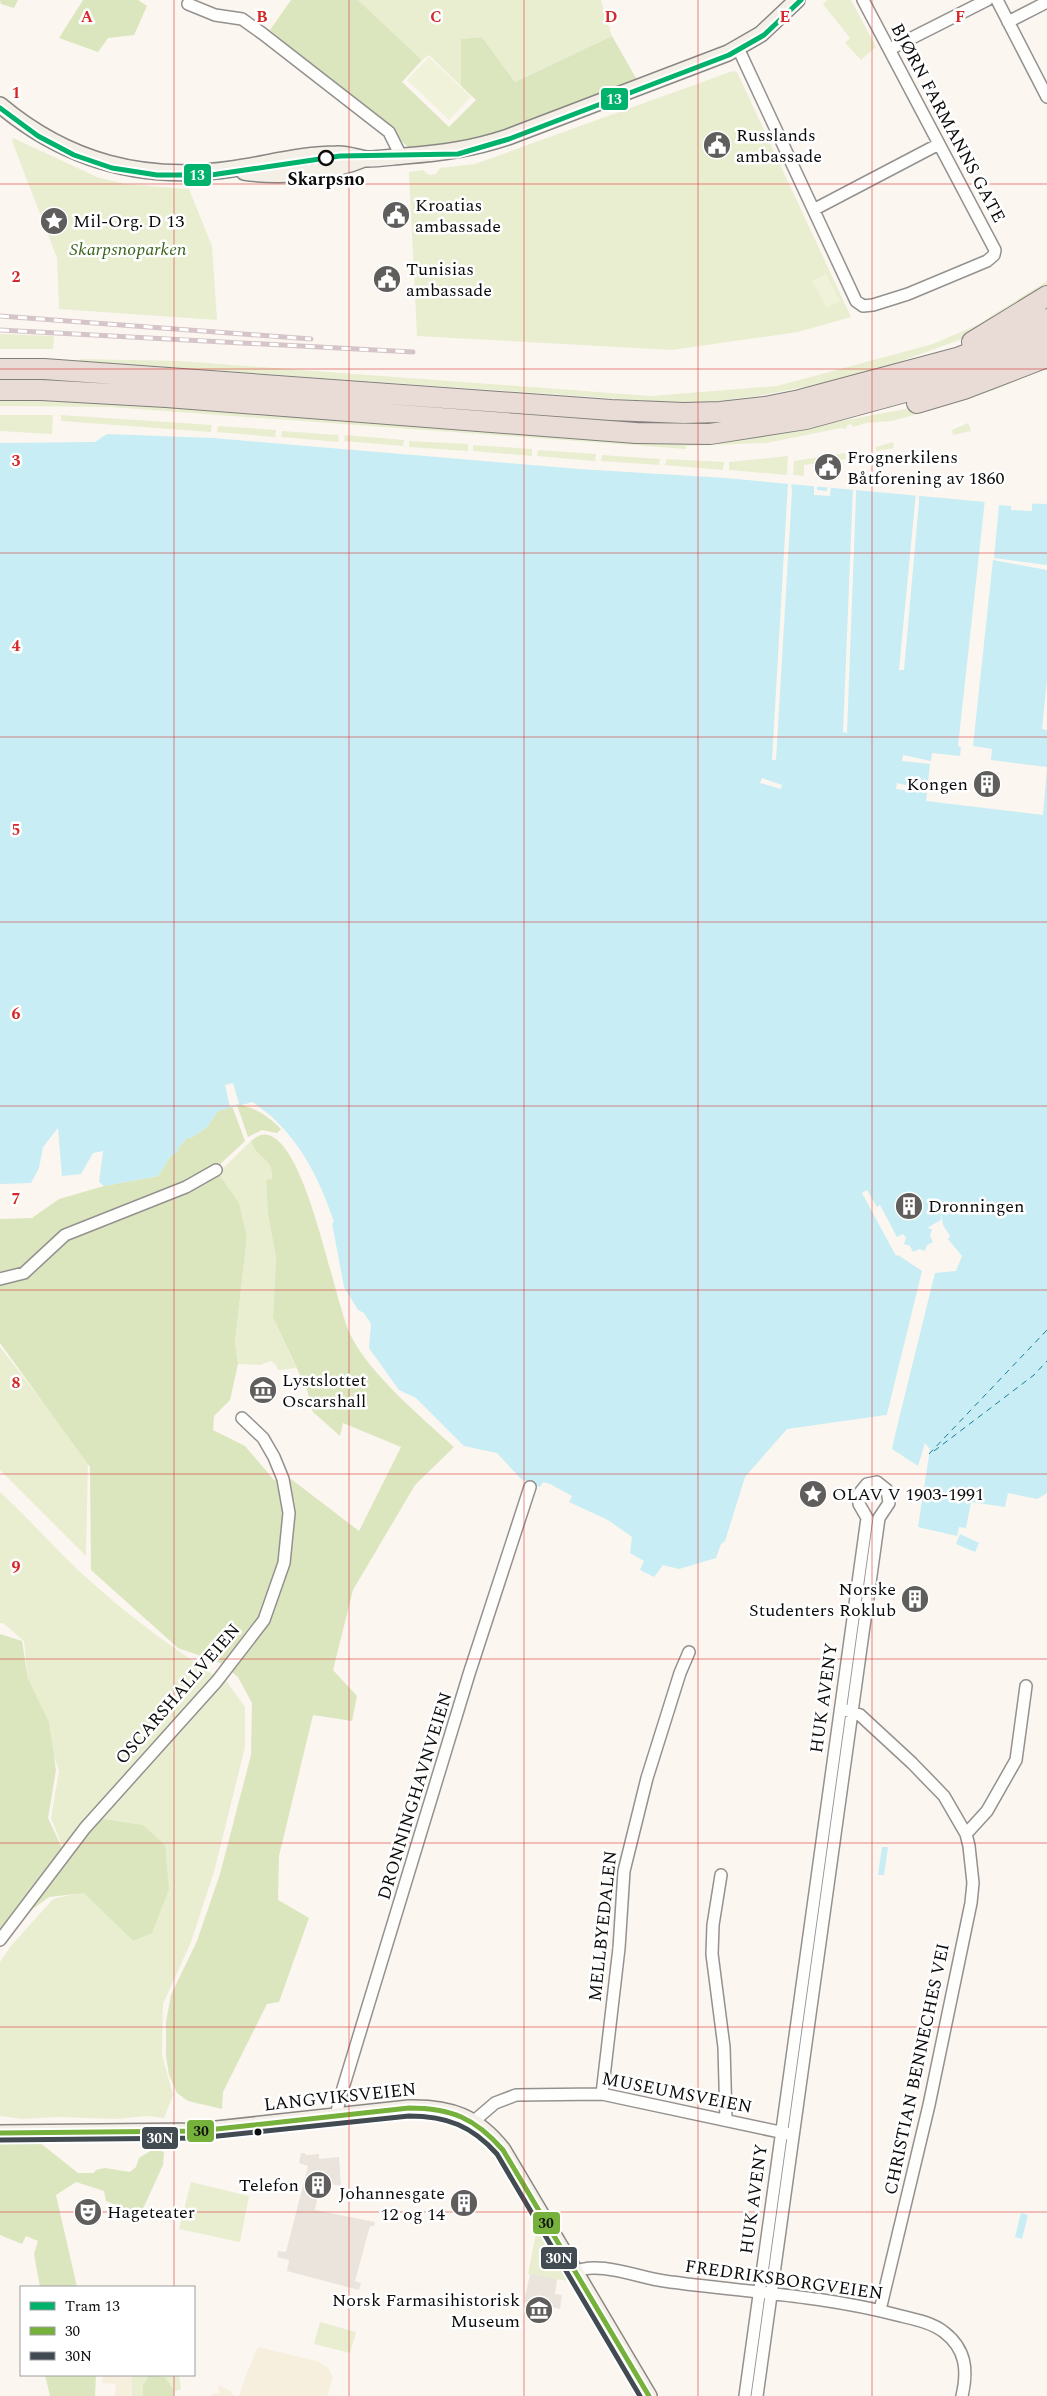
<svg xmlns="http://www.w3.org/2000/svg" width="1047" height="2396" font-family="Spectral,serif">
	<rect width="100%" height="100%" fill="#fbf6f0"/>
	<!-- farmland -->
	<path fill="#f7efdd" d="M258,2347L317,2361L328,2368L333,2378L327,2396H239L246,2375Z
		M103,2375H132L130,2396H115L116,2384L102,2383Z
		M218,2385L231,2391L234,2396H211V2394L219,2393Z"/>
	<!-- green -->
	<path fill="#e9eed1" d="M358,0H601L612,36L515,82L482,37L461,39V86L429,55L422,60Z
		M827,0H851L876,47L861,60L845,43L850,38L823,4Z
		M733,71L737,72L851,317L798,332L672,350L417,336L409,172L423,170L429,175L436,174L440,168L475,164Z
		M13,138L97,177L125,184L189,189L212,246L217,320L59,309L57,258L12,141Z
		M1047,281V287L962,339L893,364L824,383L758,396L693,404L80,361L81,359L180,361L651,396L777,386L933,344L977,325Z
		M0,334L54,336L53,349H0Z
		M1047,367L1000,388L959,402L957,399L920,410L921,413L892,421L866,423L853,427L851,424L846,426L847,429L841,428L766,443L686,446V449L110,407L0,406V400L111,403L699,442L746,439L921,406Z
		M0,415H53L52,433L51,434L0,431Z
		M61,415L212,425L211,432L61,421Z
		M968,423L971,431L953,435L952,430Z
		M218,426L276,430L275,437L217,432Z
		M282,431L338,435L339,442L281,437Z
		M345,435L404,440L403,446L344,441Z
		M409,441L468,444V451L409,447Z
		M893,442L894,448L876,451V447Z
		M473,445L532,449V456L473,451Z
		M538,450L596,454L595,461L537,456Z
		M845,453L846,459L804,465V476L793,475L794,461Z
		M602,455L660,459L659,465L601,461Z
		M788,456L787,475L729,470V462Z
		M667,459L724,462L723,470L665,465Z
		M251,1141C258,1162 273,1156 272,1179L266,1180L268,1214L276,1258L273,1316L296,1368L278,1370L276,1365L271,1361L260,1365L238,1364L235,1342L247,1237L218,1173Z
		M0,1347L88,1460L86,1556L0,1470Z
		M0,1492C26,1516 50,1543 76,1568C119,1609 166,1643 215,1676L102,1800L64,1850L51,1818L59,1771L28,1680L24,1641L3,1623H0Z
		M225,1679L245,1707V1747L214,1872L191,1942L163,2004L162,2055L173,2095L164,2118L147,2116L116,2119L58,2117L22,2119L0,2116V1962L10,1947L53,1899L84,1892L133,1941L143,1825L98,1818Z
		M191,2182L249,2196L240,2242L179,2229Z
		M537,2228L568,2281L528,2274Z
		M320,2322L356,2332L350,2353L314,2344Z
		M132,2375H149L143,2385V2396H131Z
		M159,2375H179L181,2389L175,2391L165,2377Z"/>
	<!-- forest -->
	<path fill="#dbe6be" d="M0,0H18L14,8L1,4Z
		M83,0H138L147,6L134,35L108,38L98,52L59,38Z
		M291,0H358L422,60L402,82L449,127L476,100L461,86V39L482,37L515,82L612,36L637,80L512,131L414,152L270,30Z
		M239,1104C257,1109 268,1116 281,1129L277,1133L262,1130L248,1137L237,1105Z
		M232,1106L245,1141L215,1169L239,1203L247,1237L235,1342L238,1364L230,1400L214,1416L213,1430L245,1446L274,1480L291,1479L359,1531L401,1447L343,1423L340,1436L313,1412L307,1390L273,1317L276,1258L268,1214L266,1180L272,1179C273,1156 258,1162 251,1141C256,1137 262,1133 268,1135C308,1145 333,1299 351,1336C369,1373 423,1419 454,1447L415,1485L353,1590L333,1670L357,1696L352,1721L313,1715L279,1856L278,1900L309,1918L279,2002L267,2004L223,2092L222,2109L188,2101L177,2093L169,2075L166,2056V2022L171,1995L197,1941L220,1874L251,1755L252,1703L238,1677L221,1663L178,1648L91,1570L90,1467L0,1343V1219L32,1218L59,1199L104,1186L158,1176L170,1157L188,1137L191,1138L207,1127L218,1111Z
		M0,1634L22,1641L28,1679L49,1722L56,1770L48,1818L64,1852L71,1856L98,1818L143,1825L165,1845L169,1889L152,1933L133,1941L84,1893L49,1897L0,1933Z
		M39,2142L78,2173H94L96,2170L105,2168L130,2172L136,2167L139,2158L155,2148L164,2152L163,2165L142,2211L134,2213L106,2201L104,2191L76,2182L56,2195L77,2287H40L34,2254L38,2241L26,2236L22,2244L0,2235V2143Z
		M45,2375H96L95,2396H50Z
		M149,2375L165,2377L174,2390V2396H143V2385Z"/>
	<!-- pitch -->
	<path fill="#f1f2da" d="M429,57L471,97L449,120L407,80Z
		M826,274L840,301L827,308L812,281Z"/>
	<!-- plaza -->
	<path fill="#ebe4dc" d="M301,2153H305L306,2155L319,2154V2159L339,2157L341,2186L321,2182L315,2210L375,2222L374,2226H370L355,2281L361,2283L359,2290L287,2271L289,2260L277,2257L278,2251L286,2252L308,2166L299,2163Z
		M530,2274L557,2279L555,2294L562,2295L560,2309L524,2302Z"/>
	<!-- water -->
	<path fill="#c8edf4" d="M107,434L213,438L579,469L725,478L986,502L1047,504V1493L1037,1499L1008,1493L1005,1507L971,1502L966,1528L959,1527L957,1536L918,1527L930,1449L925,1443L918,1466L892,1449L899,1417L886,1415L787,1429L745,1477L725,1541L721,1544L716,1558L679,1569L663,1565L654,1577L640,1570L644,1561L630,1553L632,1537L608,1520L569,1502L572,1496L550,1484L543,1482L540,1487L521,1479L497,1453L464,1446L416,1398L399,1390L369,1348L371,1324L364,1313L358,1310L344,1287L332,1223L334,1222C322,1186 305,1149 277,1122C270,1114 261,1109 253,1102L218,1111L207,1127L191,1138L188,1137L178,1148V1152L170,1157L158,1176L104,1186L99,1182L103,1151L93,1153L81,1174L62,1176L58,1128L43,1147L39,1168L31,1183L0,1184V443L95,442Z
		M960,1534L979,1543L975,1552L956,1544Z
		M882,1847H888L884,1875H878Z
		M1021,2213L1028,2215L1022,2239L1015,2237Z"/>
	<!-- pier -->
	<path fill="#fbf6f0" d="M788,483H791L792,491L776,760H772Z
		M814,485H817V490L827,491L828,485L831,486L830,496L814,495Z
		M853,487H856V495L847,733L843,732Z
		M916,492H919V502L904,670H899Z
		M985,499L1032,503V511L1011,510V506L999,505L994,558L1047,565V570L993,560L973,746L992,749L991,760L1047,767L1043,815L926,801L927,793L896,789L897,783L927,790L930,764L902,761L903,755L931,761L932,753L960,756L961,747L958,746Z
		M1047,680V730L1042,729Z
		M762,778L782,785L781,789L760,783Z
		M233,1083L239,1104L230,1107L225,1085Z
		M867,1190L877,1207L880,1205L897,1237L903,1234L906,1238L904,1244L910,1246L913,1252L919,1249L925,1251L927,1245L933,1242L930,1236L932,1229L927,1228L941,1220V1214L943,1225L950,1236L948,1239L962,1256L956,1271L935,1273L891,1451L890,1448L896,1419L886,1418L922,1271L898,1255L896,1256L862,1193Z"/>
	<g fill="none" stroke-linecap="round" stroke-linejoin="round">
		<!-- ferry -->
		<path stroke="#187c9c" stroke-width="1" stroke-dasharray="6 5" stroke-linecap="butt" d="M934,1451L1034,1375L1047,1361
			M929,1454L1047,1330"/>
		<defs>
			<path id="street" d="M997,0L1047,97
				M188,4L215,15L242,19L263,34L389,132L401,156
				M1008,22L1047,2
				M738,48L856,301L863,306L873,305L908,294L987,261L994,255L995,250L863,0
				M890,49L987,0
				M815,209L939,144
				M0,1279L24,1273L65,1235L186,1187L216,1170
				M845,1710L860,1715L912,1763L944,1796L966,1834L969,1846L973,1883L971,1903L929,2105L880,2310
				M966,1834L987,1811L1016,1760L1026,1686
				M721,1875L713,1925L712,1954L724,2047L726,2119
				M0,1940L85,1828L217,1681L264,1620L284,1563L289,1513L283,1479L274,1457L263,1438L242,1418
				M602,2094L619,1948L624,1871L647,1778L680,1673L689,1652
				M336,2116L340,2098L469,1674L530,1487
				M474,2121L495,2103L516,2095L602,2094L789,2134
				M575,2272C597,2260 640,2278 664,2281C742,2292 822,2295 897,2315C913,2319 931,2322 944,2332C966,2349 968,2370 962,2396
				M745,2396L867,1518L859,1504L858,1495L867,1484L877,1482L887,1490L889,1503L879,1518L757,2396"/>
			<path id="secondary" d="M0,105C68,162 144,182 232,169C267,164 302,154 337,154C347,153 357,158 367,159C379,159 392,157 404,156C442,153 472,149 508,137L728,53L761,34L797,0
				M244,172C280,178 331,173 364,159
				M0,2133L198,2131L409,2108C451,2107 477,2117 503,2150L649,2396"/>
			<path id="highway" d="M972,342L1047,296
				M0,369H44L611,410L684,413L720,412L765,407L800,400L957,358L1006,339L1047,319
				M0,390H41L166,397L636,433L710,434L806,419L916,389L1009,356L1047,337
				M917,403L964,389L1047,357"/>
		</defs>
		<!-- street casing -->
		<use href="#street" stroke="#94918f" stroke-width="14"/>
		<!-- secondary casing -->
		<use href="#secondary" stroke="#8a8885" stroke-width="18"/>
		<!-- highway casing -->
		<use href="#highway" stroke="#817f7c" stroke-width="22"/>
		<!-- street -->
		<use href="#street" stroke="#fefefd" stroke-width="11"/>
		<!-- secondary -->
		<use href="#secondary" stroke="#f4f0e8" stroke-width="15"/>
		<!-- highway -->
		<use href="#highway" stroke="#e9dbd5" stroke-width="20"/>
		<defs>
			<path id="rail" d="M0,316L311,339
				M0,330L413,352"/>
		</defs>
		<!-- rail casing -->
		<use href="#rail" stroke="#d6c5c8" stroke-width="5"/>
		<!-- rail -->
		<use href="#rail" stroke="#fff" stroke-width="3" stroke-dasharray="9" stroke-linecap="butt"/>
		<defs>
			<path id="bus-1" d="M0,2133L198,2131L409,2108C451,2108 475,2118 503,2150L649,2396"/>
			<path id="bus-2" d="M0,2140L199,2138L409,2116C447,2116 472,2126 497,2154L640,2396"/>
		</defs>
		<!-- bus-1 casing -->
		<use href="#bus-1" stroke="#fff" stroke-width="9"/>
		<!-- bus-2 casing -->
		<use href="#bus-2" stroke="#fff" stroke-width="9"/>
		<!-- bus-1 -->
		<use href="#bus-1" stroke="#76b13c" stroke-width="5"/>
		<!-- bus-2 -->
		<use href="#bus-2" stroke="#424a52" stroke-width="5"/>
		<defs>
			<path id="tram-1" d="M0,108L38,136L74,155L112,168L157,175H211L340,156L458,154L509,139L729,55L764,35L801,0"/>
		</defs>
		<!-- tram-1 casing -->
		<use href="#tram-1" stroke="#fff" stroke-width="9"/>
		<!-- tram-1 -->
		<use href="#tram-1" stroke="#00b26b" stroke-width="5"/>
	</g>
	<!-- grid -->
	<path fill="none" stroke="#d62828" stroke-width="1" stroke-opacity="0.55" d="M174,0V2287M349,0V2396M524,0V2396M698,0V2396M872,0V2396M0,184H1047M0,369H1047M0,553H1047M0,737H1047M0,922H1047M0,1106H1047M0,1290H1047M0,1474H1047M0,1659H1047M0,1843H1047M0,2027H1047M0,2212H1047M174,2375V2396"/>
	<!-- icons -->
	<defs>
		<symbol id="civic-disc" viewBox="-11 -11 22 22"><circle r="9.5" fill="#605e5c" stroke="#fff"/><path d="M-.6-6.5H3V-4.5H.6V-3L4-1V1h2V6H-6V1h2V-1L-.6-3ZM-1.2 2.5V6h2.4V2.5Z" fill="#fff"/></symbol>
		<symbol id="sight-disc" viewBox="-11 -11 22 22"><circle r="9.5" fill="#605e5c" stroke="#fff"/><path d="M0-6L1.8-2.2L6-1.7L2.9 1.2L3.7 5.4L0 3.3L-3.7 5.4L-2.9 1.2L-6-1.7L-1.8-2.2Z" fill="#fff"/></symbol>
		<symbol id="building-disc" viewBox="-11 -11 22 22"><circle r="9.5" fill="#605e5c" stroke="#fff"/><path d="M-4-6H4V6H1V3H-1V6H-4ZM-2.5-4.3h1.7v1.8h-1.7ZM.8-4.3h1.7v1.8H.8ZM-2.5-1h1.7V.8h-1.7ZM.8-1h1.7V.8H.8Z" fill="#fff"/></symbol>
		<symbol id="museum-disc" viewBox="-11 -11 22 22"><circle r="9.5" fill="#605e5c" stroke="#fff"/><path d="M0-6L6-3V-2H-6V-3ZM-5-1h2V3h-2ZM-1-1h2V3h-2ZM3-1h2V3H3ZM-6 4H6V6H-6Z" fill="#fff"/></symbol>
		<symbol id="theatre-disc" viewBox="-11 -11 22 22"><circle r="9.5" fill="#605e5c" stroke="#fff"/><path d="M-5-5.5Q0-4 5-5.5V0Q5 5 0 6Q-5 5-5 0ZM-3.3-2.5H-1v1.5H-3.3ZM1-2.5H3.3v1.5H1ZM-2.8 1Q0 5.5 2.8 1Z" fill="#fff"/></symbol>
	</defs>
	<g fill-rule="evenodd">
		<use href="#civic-disc" x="701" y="129" width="32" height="32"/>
		<use href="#civic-disc" x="380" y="199" width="32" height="32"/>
		<use href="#sight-disc" x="38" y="205" width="32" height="32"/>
		<use href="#civic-disc" x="371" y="263" width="32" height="32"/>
		<use href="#civic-disc" x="812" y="451" width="32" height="32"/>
		<use href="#building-disc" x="971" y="768" width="32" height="32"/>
		<use href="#building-disc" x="893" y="1190" width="32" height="32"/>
		<use href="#museum-disc" x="247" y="1374" width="32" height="32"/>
		<use href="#sight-disc" x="797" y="1478" width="32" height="32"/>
		<use href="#building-disc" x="899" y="1583" width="32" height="32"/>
		<use href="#building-disc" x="302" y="2169" width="32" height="32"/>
		<use href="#building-disc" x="448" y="2187" width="32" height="32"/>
		<use href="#theatre-disc" x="72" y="2196" width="32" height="32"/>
		<use href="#museum-disc" x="523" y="2294" width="32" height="32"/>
	</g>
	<!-- markers -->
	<circle fill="#fff" stroke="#0c0c0c" stroke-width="2.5" cx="326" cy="158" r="7"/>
	<circle fill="#0c0c0c" stroke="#fff" stroke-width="2" cx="258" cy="2132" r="4.5"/>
	<g text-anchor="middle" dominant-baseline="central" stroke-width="5" stroke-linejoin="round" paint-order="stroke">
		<!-- street labels -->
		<g font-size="18" fill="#0c0c0c" stroke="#fff">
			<text transform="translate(948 123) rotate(62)">BJØRN FARMANNS GATE</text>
			<text transform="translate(178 1694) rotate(-49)">OSCARSHALLVEIEN</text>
			<text transform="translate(824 1698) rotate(-82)">HUK AVENY</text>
			<text transform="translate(415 1796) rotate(-73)">DRONNINGHAVNVEIEN</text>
			<text transform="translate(603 1926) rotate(-84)">MELLBYEDALEN</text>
			<text transform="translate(917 2069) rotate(-78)">CHRISTIAN BENNECHES VEI</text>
			<text transform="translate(677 2093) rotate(11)">MUSEUMSVEIEN</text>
			<text transform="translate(340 2097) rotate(-6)">LANGVIKSVEIEN</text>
			<text transform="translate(754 2199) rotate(-82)">HUK AVENY</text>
			<text transform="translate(784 2280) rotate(8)">FREDRIKSBORGVEIEN</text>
		</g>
		<!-- poi labels -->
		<g font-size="18" fill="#0c0c0c" stroke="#fff" text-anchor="start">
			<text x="736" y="135">Russlands<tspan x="736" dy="21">ambassade</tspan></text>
			<text x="415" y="205">Kroatias<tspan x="415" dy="21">ambassade</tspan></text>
			<text x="73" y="221">Mil-Org. D 13</text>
			<text x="406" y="269">Tunisias<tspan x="406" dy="21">ambassade</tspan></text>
			<text x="847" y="457">Frognerkilens<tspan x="847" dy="21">Båtforening av 1860</tspan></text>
			<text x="968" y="784" text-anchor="end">Kongen</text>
			<text x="928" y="1206">Dronningen</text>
			<text x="282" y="1380">Lystslottet<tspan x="282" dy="21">Oscarshall</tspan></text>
			<text x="832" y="1494">OLAV V 1903-1991</text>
			<text x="896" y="1589" text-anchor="end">Norske<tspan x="896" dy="21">Studenters Roklub</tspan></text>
			<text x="299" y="2185" text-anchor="end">Telefon</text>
			<text x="445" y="2193" text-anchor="end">Johannesgate<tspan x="445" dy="21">12 og 14</tspan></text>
			<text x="107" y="2212">Hageteater</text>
			<text x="520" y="2300" text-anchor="end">Norsk Farmasihistorisk<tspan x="520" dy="21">Museum</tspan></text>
		</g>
		<!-- stop labels -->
		<g font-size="18" font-weight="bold" fill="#0c0c0c" stroke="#fff">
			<text x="326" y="179">Skarpsno</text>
		</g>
		<!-- park labels -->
		<g font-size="18" font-style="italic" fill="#3a631e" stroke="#fff">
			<text x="128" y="249">Skarpsnoparken</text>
		</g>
	</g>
	<g font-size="16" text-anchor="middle" font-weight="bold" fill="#d62828" stroke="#fff" stroke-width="5" stroke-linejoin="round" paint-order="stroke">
		<text x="87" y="22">A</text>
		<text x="262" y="22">B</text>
		<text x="436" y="22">C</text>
		<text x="611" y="22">D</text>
		<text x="785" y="22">E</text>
		<text x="960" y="22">F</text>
		<text x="16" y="98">1</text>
		<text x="16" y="282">2</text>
		<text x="16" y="466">3</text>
		<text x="16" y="651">4</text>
		<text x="16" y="835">5</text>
		<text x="16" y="1019">6</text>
		<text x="16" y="1204">7</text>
		<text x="16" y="1388">8</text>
		<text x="16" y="1572">9</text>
	</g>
	<g stroke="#fff" stroke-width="2">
		<rect x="600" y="87" width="29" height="24" rx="5" fill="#00b26b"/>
		<rect x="183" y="163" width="29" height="24" rx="5" fill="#00b26b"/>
		<rect x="186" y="2119" width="29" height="24" rx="5" fill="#76b13c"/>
		<rect x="141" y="2126" width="38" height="24" rx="5" fill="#424a52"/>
		<rect x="532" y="2211" width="29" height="24" rx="5" fill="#76b13c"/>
		<rect x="540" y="2246" width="38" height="24" rx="5" fill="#424a52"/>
	</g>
	<g font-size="14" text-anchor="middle" font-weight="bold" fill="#fff">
		<text x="614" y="104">13</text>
		<text x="197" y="180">13</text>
		<text x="160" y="2143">30N</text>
		<text x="559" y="2263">30N</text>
	</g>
	<g font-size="14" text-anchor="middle" font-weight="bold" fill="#111">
		<text x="201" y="2136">30</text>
		<text x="546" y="2228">30</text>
	</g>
	<!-- legend -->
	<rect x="20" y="2286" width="175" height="90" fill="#ffffff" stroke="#9e9e9e"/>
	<rect x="30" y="2302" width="25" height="8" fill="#00b26b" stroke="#9e9e9e"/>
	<text x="65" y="2311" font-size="15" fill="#0c0c0c">Tram 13</text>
	<rect x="30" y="2327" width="25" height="8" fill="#76b13c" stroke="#9e9e9e"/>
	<text x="65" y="2336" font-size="15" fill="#0c0c0c">30</text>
	<rect x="30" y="2352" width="25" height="8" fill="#424a52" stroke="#9e9e9e"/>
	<text x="65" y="2361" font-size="15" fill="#0c0c0c">30N</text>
</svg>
